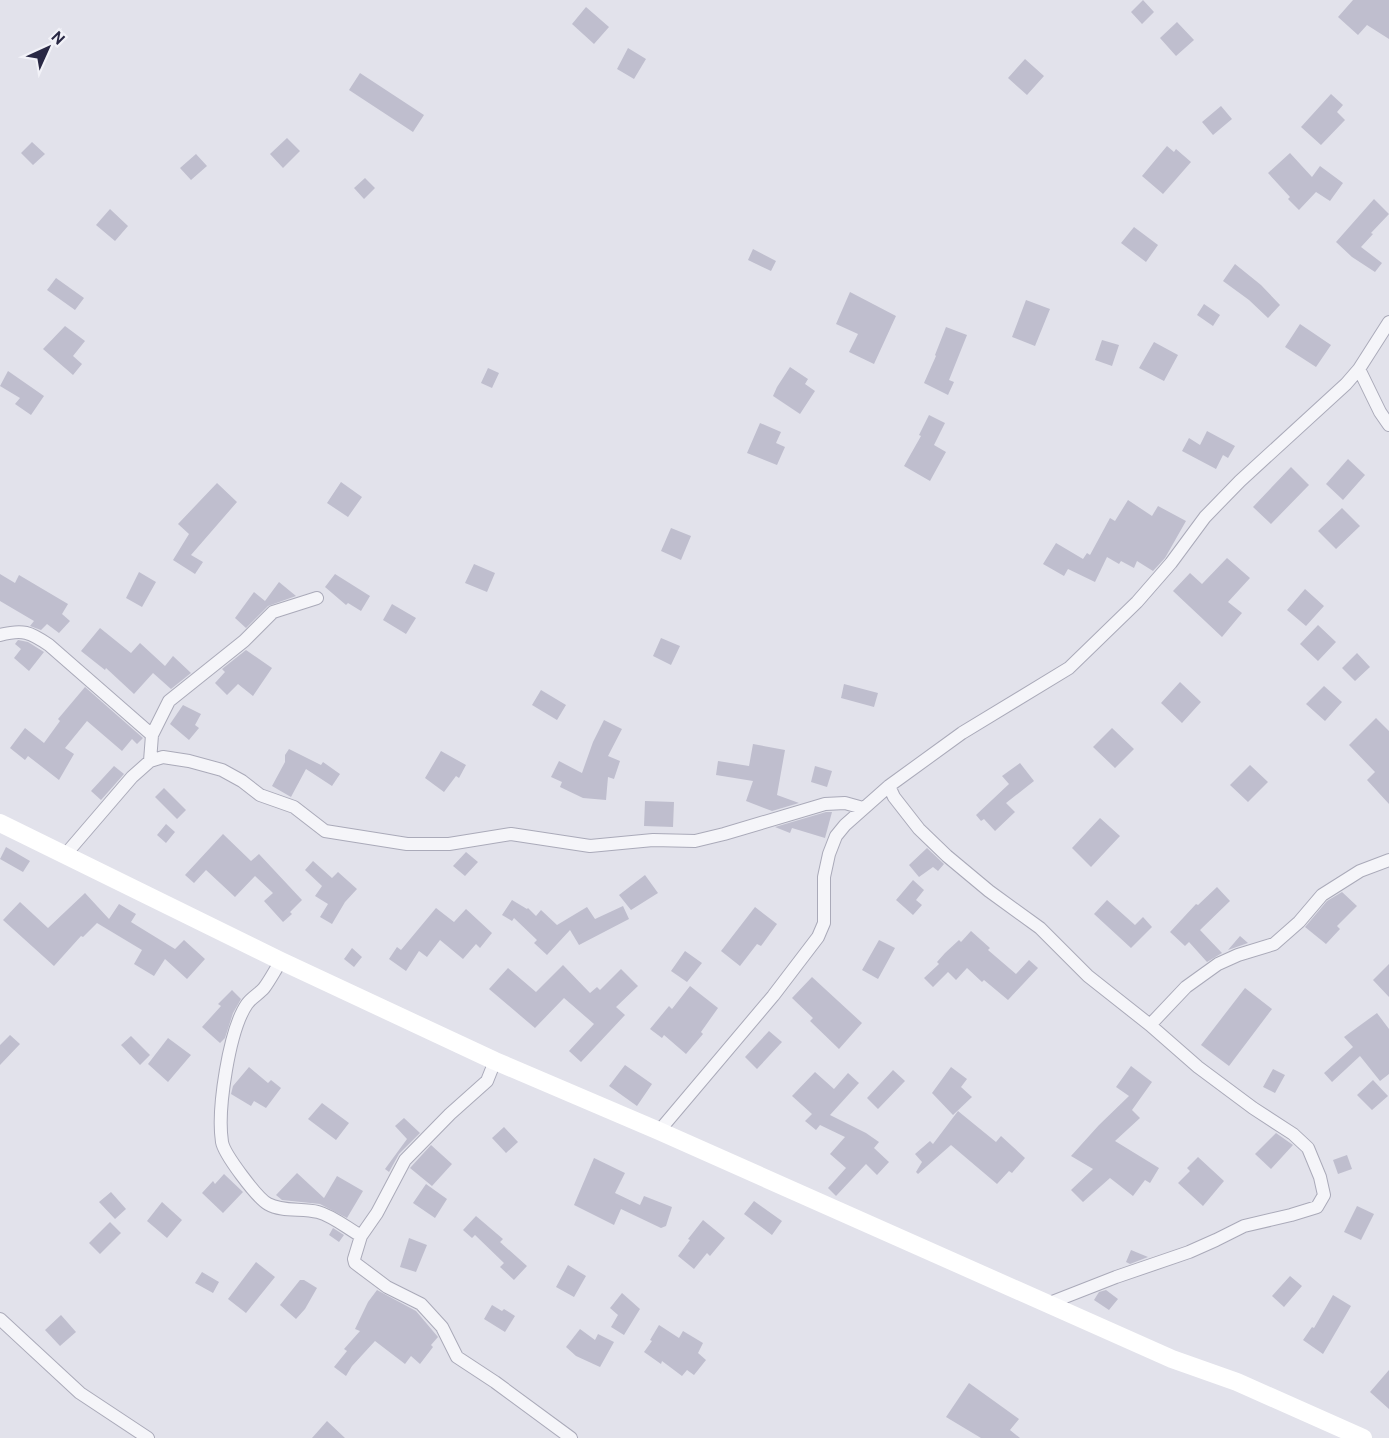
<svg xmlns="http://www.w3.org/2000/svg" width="1389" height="1438" font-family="Cabin,sans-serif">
	<rect width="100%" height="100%" fill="#e2e2eb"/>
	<!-- building -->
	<path fill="#bfbece" d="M1143,0L1154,12L1142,24L1131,12Z
		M1353,0H1389V39L1367,25L1358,35L1338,17Z
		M586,7L609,27L594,44L572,24Z
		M1177,22L1194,40L1176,56L1160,38Z
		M628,48L646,59L634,79L617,69Z
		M1025,59L1044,76L1027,95L1008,78Z
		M360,73L424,115L413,132L349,90Z
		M1331,94L1343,105L1337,112L1345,120L1321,145L1301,127Z
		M1221,106L1232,119L1213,135L1202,122Z
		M287,138L300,151L283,168L270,154Z
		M32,142L45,154L33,165L21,153Z
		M1167,146L1174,152L1176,149L1191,162L1163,194L1142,176Z
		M1290,153L1312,177L1320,166L1343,183L1330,201L1316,192L1299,210L1288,199L1290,197L1268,173Z
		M196,154L207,166L191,180L180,168Z
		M365,178L375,188L364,199L354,188Z
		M1374,199L1389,214L1371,233L1373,234L1361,247L1382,263L1375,272L1352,257L1336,242Z
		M110,209L128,226L115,241L96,225Z
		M1134,227L1158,245L1146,262L1121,243Z
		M753,249L776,261L771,271L748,260Z
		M1235,264L1261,285L1280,305L1268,318L1249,300L1223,281Z
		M56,278L84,298L75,310L47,290Z
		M850,292L896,316L874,364L849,352L858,334L836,324Z
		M1026,300L1050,309L1035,346L1012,337Z
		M1204,304L1220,315L1213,326L1197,315Z
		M1300,324L1331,345L1316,367L1285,347Z
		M65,326L85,341L73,356L82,364L73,375L43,349Z
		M946,327L967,335L949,380L954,382L948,395L924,383L936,356L935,355Z
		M1102,340L1119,345L1112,366L1095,360Z
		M1154,342L1178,355L1164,381L1139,368Z
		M790,367L808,379L805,384L815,391L800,414L773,396L777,387Z
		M488,368L499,373L492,388L481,383Z
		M8,371L44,396L31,415L15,404L20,398L0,386Z
		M929,415L945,423L934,445L946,452L930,481L904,466L921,436L919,435Z
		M760,423L781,432L776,443L785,447L777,465L747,453Z
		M1207,431L1235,446L1228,458L1223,455L1216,469L1182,451L1189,438L1200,445Z
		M1348,459L1365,475L1343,500L1326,484Z
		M1291,467L1309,485L1271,524L1253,507Z
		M341,482L362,497L348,517L327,503Z
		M217,483L237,502L191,555L203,562L195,574L173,560L189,534L178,524Z
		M1128,500L1152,516L1158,506L1186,521L1165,558L1153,571L1137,561L1134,568L1121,561L1119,564L1107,557L1095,582L1068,569L1064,576L1043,564L1056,543L1083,559L1087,553L1090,555L1110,518L1115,521Z
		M1342,508L1360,526L1336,549L1318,531Z
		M671,528L691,536L681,560L661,551Z
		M1227,558L1250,578L1228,602L1242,613L1222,637L1173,591L1190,573L1202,584Z
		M474,564L495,573L487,592L465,583Z
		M139,572L156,582L142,607L126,598Z
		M0,574L15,583L19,575L68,604L62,614L70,621L59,633L47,624L41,630L30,626L34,621L0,601Z
		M335,574L370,596L361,611L348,603L346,605L325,587Z
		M279,582L296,596L268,606L246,628L235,618L254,592L265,601Z
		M1305,589L1324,606L1306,626L1287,610Z
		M392,604L416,618L406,634L383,620Z
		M1318,625L1336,642L1318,661L1300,644Z
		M100,628L131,653L140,643L165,666L173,656L191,673L171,689L153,673L134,694L106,668L105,670L81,651Z
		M661,638L680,646L671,665L653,656Z
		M18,640L28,642L44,652L29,671L14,658L21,649L15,644Z
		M246,650L272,668L253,696L238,684L227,695L215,683L225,672L222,669Z
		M1357,653L1370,667L1355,681L1342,668Z
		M1180,682L1201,702L1182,723L1161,703Z
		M844,684L878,693L874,707L841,698Z
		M1324,686L1342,702L1325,721L1306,704Z
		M85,687L143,738L137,744L132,739L122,751L87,721L65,748L74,754L59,780L28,756L25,760L10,748L25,728L44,743L60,721L58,719Z
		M541,690L566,705L557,720L532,705Z
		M183,705L201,714L195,725L199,728L189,740L170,724Z
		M1376,718L1389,731V804L1367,780L1375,772L1349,745Z
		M604,720L622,729L608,756L620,761L614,779L608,777L606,800L583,798L560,787L562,782L551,777L559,761L582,773L593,742Z
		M1112,728L1134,749L1115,768L1093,747Z
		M753,744L785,750L777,795L799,803L772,811L746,801L753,781L716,775L718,761L749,766Z
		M289,749L321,765L323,762L340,774L332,786L306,769L291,797L272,786L285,762V755Z
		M441,751L466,765L459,778L456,776L444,792L425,778Z
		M1020,763L1034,781L1006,803L1015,812L995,831L984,819L981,821L976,815L1009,784L1002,776Z
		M1250,765L1268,782L1248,802L1230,785Z
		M114,766L124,774L101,800L91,791Z
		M815,766L832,771L827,787L811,782Z
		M164,788L186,810L177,819L155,797Z
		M645,801L674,802L673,827L644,826Z
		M826,812H832L825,838L792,828L790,833L775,827Z
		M1100,818L1120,836L1091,867L1072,848Z
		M166,824L175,832L166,843L157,835Z
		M223,834L251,861L259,854L302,900L290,912L292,914L283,922L264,901L273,893L255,876L235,897L206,870L194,883L185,875Z
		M6,847L30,861L23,872L0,859Z
		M927,848L944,864L938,871L933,867L919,877L909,865Z
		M466,852L478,862L465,876L453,866Z
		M313,861L332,878L338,872L357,889L345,902L332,924L320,917L328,904L315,896L322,886L305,870Z
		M645,875L658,893L631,910L619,895Z
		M913,880L924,890L916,900L922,905L913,915L896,900Z
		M1217,887L1230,901L1200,930L1222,953L1207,962L1189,942L1185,946L1170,932L1196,904L1198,905Z
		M1342,892L1357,906L1337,926L1340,929L1326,944L1305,927L1327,901Z
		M85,893L109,919L119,904L136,914L131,922L175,949L184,940L205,959L187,979L165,959L154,976L134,964L142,950L97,923L83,937L81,936L54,966L3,920L20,902L48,928Z
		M512,900L527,909L528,908L536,916L541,910L557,925L587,907L595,919L623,906L629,919L579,945L570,930L547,955L534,943L537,940L514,918L512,921L502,915Z
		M1107,900L1135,925L1143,917L1152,927L1131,948L1094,914Z
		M755,907L777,924L761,946L757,944L740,966L721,951Z
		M436,908L454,922L466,909L492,933L480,948L476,944L463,959L440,940L427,957L419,951L406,971L389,959L397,947L401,950Z
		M971,931L990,948L988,950L1016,974L1029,960L1038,968L1008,1000L984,980L982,982L967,968L956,980L948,972L933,987L924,978L939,964L937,962L945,953L959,940L961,942Z
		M1240,936L1248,943L1228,950Z
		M879,940L895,948L878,979L862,970Z
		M352,948L362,957L354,967L344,959Z
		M685,951L702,963L687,982L671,971Z
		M1389,964V997L1373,980Z
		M563,965L590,993L597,987L600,990L621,969L638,986L616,1007L625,1015L581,1062L569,1051L594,1024L564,998L535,1028L489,989L508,968L536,992Z
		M812,977L862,1023L839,1049L810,1021L813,1018L792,998Z
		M690,986L718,1008L701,1032L703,1034L686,1054L664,1035L662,1038L650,1029L669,1006L672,1009Z
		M1245,988L1272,1009L1229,1066L1201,1045Z
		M232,990L241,999L233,1013L225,1038L220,1043L202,1027L221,1006L218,1004Z
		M1377,1013L1389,1029V1074L1380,1081L1360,1056L1332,1082L1324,1073L1353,1047L1344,1037Z
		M769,1031L782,1042L757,1069L745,1057Z
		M10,1035L20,1044L0,1065V1045Z
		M131,1036L150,1055L140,1065L121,1045Z
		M168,1038L191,1055L168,1082L148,1064Z
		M625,1065L652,1084L637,1106L609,1086Z
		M1131,1066L1152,1082L1132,1110L1140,1118L1115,1141L1159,1168L1150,1183L1145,1180L1133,1196L1110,1178L1083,1202L1071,1190L1093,1169L1071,1156L1099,1125L1129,1096L1116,1087Z
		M249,1067L268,1083L271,1080L281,1088L266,1108L254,1101L251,1106L231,1094L233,1086Z
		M951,1067L967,1079L961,1087L972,1097L953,1115L932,1093Z
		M1273,1069L1285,1075L1275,1093L1263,1087Z
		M893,1070L905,1081L878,1109L867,1098Z
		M815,1072L834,1089L848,1073L859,1083L830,1115L866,1133L879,1142L874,1148L889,1162L877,1175L866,1164L836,1196L828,1188L846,1168L830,1154L845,1137L820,1125L816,1130L805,1121L812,1114L792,1096Z
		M1373,1080L1388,1096L1372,1110L1357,1095Z
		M322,1103L349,1123L336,1140L308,1119Z
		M958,1111L996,1142L1001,1136L1025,1158L1012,1173L1009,1171L997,1184L951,1145L918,1174L916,1172L922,1162L915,1154L930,1141L933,1144Z
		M404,1118L420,1133L399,1154L389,1172L385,1169L407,1139L395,1126Z
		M504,1127L518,1142L506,1153L492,1138Z
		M1276,1133L1293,1145L1271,1169L1255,1154Z
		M431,1145L452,1164L432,1186L410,1168Z
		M1347,1155L1352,1169L1338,1174L1333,1160Z
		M1198,1157L1224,1181L1203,1206L1178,1183L1190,1171L1187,1168Z
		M594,1158L625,1173L615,1193L640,1205L644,1196L672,1207L666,1226L661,1228L621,1209L614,1225L574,1205Z
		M297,1173L324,1198L337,1176L363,1191L347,1218L320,1204L282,1200L276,1195Z
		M224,1174L243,1192L223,1213L202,1193L213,1181L215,1184Z
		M426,1184L447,1199L435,1218L413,1203Z
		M111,1192L126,1209L115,1219L99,1202Z
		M754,1201L782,1221L772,1235L744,1214Z
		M162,1202L182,1220L167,1238L147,1221Z
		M1357,1206L1374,1214L1361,1240L1344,1232Z
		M476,1216L503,1239L500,1242L527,1266L514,1280L500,1267L504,1263L475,1235L472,1238L463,1230Z
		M703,1220L725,1238L710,1256L707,1253L694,1269L678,1256L690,1240L688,1239Z
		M110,1222L121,1233L100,1254L89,1243Z
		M333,1228L344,1235L339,1242L329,1235Z
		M409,1238L427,1245L416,1272L400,1267Z
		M1131,1250L1148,1257L1130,1264L1126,1262Z
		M256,1262L275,1277L246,1313L228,1299Z
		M568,1265L586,1276L574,1297L556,1287Z
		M202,1272L219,1282L213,1293L195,1283Z
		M1290,1276L1302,1286L1284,1307L1272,1296Z
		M300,1280H304L317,1288L305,1309L296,1319L280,1305Z
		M377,1290L416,1311L438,1337L431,1345L433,1347L420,1364L411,1356L405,1364L375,1341L352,1366L346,1376L334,1367L347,1351L344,1349L360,1331L355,1329L368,1302Z
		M1106,1290L1118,1299L1109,1310L1094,1300L1099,1292Z
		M622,1293L640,1309L624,1335L611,1327L618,1315L610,1308Z
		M1333,1295L1351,1306L1323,1354L1303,1340L1312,1327L1314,1328Z
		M492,1305L502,1311L504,1309L515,1316L505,1332L484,1319Z
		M61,1315L76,1332L60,1346L45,1330Z
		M659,1325L679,1338L683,1331L703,1343L698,1353L706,1360L694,1375L687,1370L682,1376L662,1361L661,1364L644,1352L652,1341L650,1340Z
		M580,1329L595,1340L598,1334L614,1342L600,1367L576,1356L566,1347Z
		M1389,1370V1409L1370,1392Z
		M969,1383L1019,1419L1010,1430L1020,1438H981L946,1417Z
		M327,1421L345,1438H312Z"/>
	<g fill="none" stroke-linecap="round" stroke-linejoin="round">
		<defs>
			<path id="street" d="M1359,369L1380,412L1389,425
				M0,635C23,629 30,632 49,645L152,735
				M150,761L152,735L169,701L244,641L273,612L317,598
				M889,786L894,797L919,829L947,856L989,891L1040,928L1088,976L1150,1025L1198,1067L1253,1108L1293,1134L1308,1148L1320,1177L1324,1195L1317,1207L1291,1215L1244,1226L1216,1240L1189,1252L1116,1277L1047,1304
				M65,855L132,777L150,761L163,757L189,761L222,770L242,781L260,795L294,807L325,831L407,844H449L511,834L590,846L653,840L695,841L724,834L825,804L845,803L863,808
				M281,961C275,970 270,980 264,988C259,994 252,997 247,1004C229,1030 217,1110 222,1142C224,1154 257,1198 268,1204C282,1212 302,1208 318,1212C333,1216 347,1228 361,1236
				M1150,1025L1186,987L1218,964L1238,955L1274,944L1299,922L1322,895L1360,871L1389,860
				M495,1061L487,1081L450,1114L405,1160L377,1213L361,1236L354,1259L355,1263L387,1287L421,1304L442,1327L457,1357L495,1382L571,1438
				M659,1131L773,996L818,937L824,923V877L829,854L836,836L845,825L889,786L962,733L1069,668L1137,602L1171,563L1205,517L1240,481L1346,384L1359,369L1389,322
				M0,1319L80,1393L148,1438"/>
		</defs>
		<!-- street casing -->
		<use href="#street" stroke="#aaaab9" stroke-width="14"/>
		<!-- street -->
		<use href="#street" stroke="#f5f5f9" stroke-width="12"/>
		<!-- secondary -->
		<path stroke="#fff" stroke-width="18" d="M0,823L281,961L495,1061L659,1131L1172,1359L1237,1382L1363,1438"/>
	</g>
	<!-- north arrow -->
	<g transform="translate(48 48) rotate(45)" stroke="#f2f2f8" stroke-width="4.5" paint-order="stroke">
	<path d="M0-4.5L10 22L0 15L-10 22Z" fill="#292844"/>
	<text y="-9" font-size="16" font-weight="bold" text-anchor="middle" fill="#292844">N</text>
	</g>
</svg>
